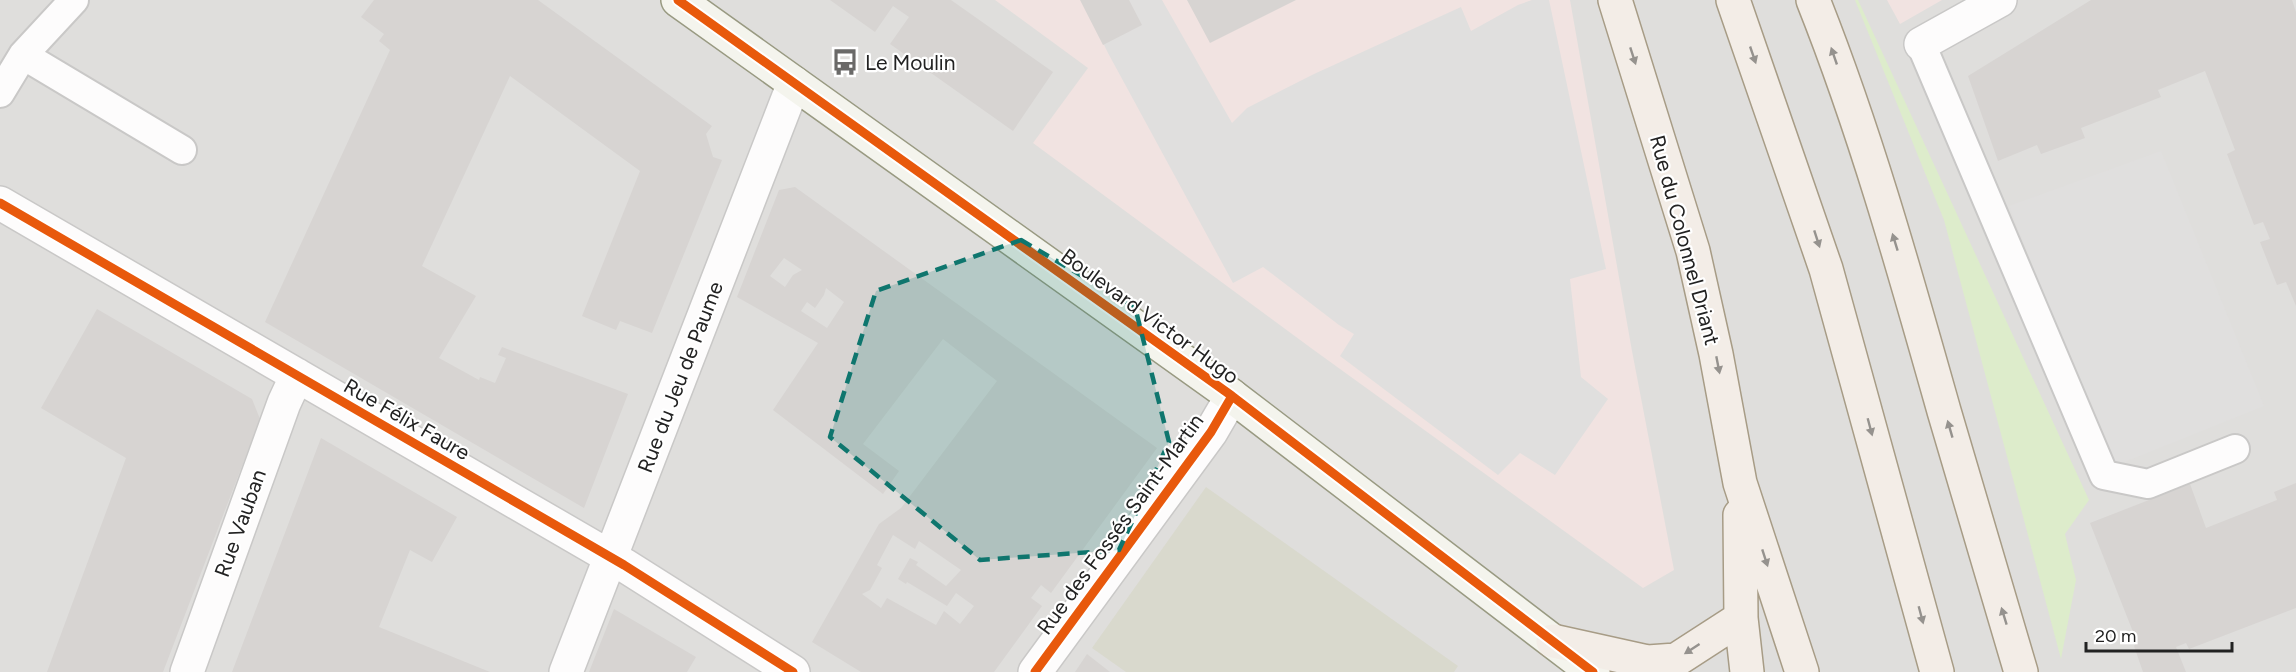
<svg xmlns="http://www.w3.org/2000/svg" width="2296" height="672" font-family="Figtree,sans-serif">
	<rect width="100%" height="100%" fill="#f0eeeb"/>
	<!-- residential -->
	<path fill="#dfdedc" d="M0,0H2296V672H0Z"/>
	<!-- commercial -->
	<path fill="#f1e3e1" d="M995,0H1570L1632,351L1674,570L1643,588L1311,348L1033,143L1088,68Z
		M1887,0H1942L1900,24Z"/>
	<!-- construction -->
	<path fill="#d9d9cd" d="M1206,487L1458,666L1454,672H1126L1092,648Z"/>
	<!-- grass -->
	<path fill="#ddeccb" d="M1855,0H1858L2089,500L2065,534L2076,580L2061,659L1944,220Z"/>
	<!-- parking -->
	<path fill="#e0dfde" d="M1082,0H1162L1232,123L1247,108L1314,74L1461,7L1471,31L1518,5L1532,0H1549L1606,269L1570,279L1581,377L1608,399L1555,475L1520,453L1498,475L1340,356L1354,334L1339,325L1263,267L1233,283L1108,53Z
		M2161,151L2264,406L2112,467L2009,206Z"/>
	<!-- building -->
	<path fill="#d7d4d2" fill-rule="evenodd" d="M374,0H538L712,126L706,134L713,157L722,160L652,333L620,321L616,330L582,316L640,171L510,76L422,266L476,296L439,358L479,380L480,377L495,383L506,358L498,355L502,347L628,394L584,508L265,322L390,50L379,41L384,34L361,17Z
		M830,0H951L1053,72L1013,131L890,44L909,17L893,6L875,32Z
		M1080,0H1129L1142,25L1103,45Z
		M1187,0H1296L1210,43Z
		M2091,0H2292L2296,12V306L2286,282L2277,285L2260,242L2270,239L2263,222L2254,225L2227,154L2235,150L2205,71L2158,90L2161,97L2081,128L2085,138L2041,154L2037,145L1998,161L1968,76Z
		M795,187L1157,448L1051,593L1041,585L1031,598L1042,606L994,672H861L812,642L879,524L901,508L997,381L943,339L863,444L899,471L883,494L773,410L818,343L737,297L779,190ZM784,258L802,270L793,275L785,287L770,276ZM826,288L844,302L827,328L801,311L807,302L815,308L824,295ZM893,535L915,549L919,541L961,570L946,586L916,565L918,562L910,558L898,579L906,584L907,582L947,606L956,593L974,606L960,624L944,611L936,625L887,598L881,608L862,594L870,590L882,568L877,565Z
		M97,309L252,399L260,419L163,672H47L126,458L41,408Z
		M321,438L457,517L432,562L410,550L379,627L490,672H232Z
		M2296,483V608L2189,649L2186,643L2176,647L2186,672H2143L2134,646L2137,642L2090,523L2190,484L2206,528L2277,500L2274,492Z
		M614,609L696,657L687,672H589Z
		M1087,654L1110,672H1075Z"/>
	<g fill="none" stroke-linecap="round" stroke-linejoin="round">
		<defs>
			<path id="lane" d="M1921,44L2104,475L2148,484L2235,449
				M23,55L182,150
				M0,93L23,55L74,0"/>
			<path id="street" d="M1921,44L2000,0
				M0,203L624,565L793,672
				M187,672L284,403L297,375
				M566,672L794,83
				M1035,672L1211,432L1232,396"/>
			<path id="secondary" d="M678,0L1232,396L1593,672"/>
			<path id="primary" d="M1615,0L1693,251L1716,354L1740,483L1802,672
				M1733,0L1826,269L1937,672
				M1813,0C1866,133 1905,273 1944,411C1969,498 1995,585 2021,672
				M1740,515L1741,618L1747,672
				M1553,641L1648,662L1676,660L1741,618"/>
		</defs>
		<!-- lane casing -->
		<use href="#lane" stroke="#c9c8c7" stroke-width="32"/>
		<!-- street casing -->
		<use href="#street" stroke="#c9c8c7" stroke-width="36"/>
		<!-- secondary casing -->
		<use href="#secondary" stroke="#999a82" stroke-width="36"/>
		<!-- primary casing -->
		<use href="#primary" stroke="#a79c86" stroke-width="36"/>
		<!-- lane -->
		<use href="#lane" stroke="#fdfcfc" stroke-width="28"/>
		<!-- street -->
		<use href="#street" stroke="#fdfcfc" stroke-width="33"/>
		<!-- secondary -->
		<use href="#secondary" stroke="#f4f4ed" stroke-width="33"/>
		<!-- primary -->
		<use href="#primary" stroke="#f3ede7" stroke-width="33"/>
		<defs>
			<path id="cycleway" d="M678,0L1232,396L1593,672
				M0,203L624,565L793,672
				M1035,672L1211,432L1232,396"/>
		</defs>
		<!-- cycleway casing -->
		<use href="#cycleway" stroke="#fff" stroke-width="13"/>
		<!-- cycleway -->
		<use href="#cycleway" stroke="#e8590c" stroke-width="9"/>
	</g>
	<!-- one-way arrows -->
	<defs><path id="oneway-solid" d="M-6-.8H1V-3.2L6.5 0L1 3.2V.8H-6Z" transform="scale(1.5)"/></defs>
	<g fill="#95928e">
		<use href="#oneway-solid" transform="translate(1753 55) rotate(71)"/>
		<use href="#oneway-solid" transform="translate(1633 56) rotate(72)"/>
		<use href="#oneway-solid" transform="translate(1834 56) rotate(-109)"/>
		<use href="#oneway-solid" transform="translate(1817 239) rotate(72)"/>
		<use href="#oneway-solid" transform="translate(1895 242) rotate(-107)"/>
		<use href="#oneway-solid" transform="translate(1718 365) rotate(79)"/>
		<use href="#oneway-solid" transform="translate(1870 427) rotate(75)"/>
		<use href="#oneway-solid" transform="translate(1950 429) rotate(-106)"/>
		<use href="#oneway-solid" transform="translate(1765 558) rotate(72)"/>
		<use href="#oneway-solid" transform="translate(1921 615) rotate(75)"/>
		<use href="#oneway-solid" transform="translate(2004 616) rotate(-107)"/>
		<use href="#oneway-solid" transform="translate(1692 649) rotate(147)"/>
	</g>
	<!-- marked area -->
	<path fill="#0f766e" fill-opacity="0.2" stroke="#0f766e" stroke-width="4.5" stroke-dasharray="12 8" stroke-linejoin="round" d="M1021,240L1135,307L1169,442L1119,550L980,560L830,437L876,291Z"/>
	<!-- icons -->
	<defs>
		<symbol id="bus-bare" viewBox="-9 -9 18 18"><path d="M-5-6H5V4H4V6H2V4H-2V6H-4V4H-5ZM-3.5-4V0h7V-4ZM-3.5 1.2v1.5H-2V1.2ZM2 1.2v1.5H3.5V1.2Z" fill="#6a6968" stroke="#fff" stroke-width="2.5" paint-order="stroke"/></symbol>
	</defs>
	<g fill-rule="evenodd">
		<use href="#bus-bare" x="826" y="43" width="38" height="38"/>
	</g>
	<g text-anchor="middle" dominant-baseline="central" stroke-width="4.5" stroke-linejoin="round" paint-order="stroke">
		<!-- poi labels -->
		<g font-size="21" fill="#222" stroke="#fff" text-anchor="start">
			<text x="865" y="62">Le Moulin</text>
		</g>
		<!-- street labels -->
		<g font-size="21" fill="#222" stroke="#fff">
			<text transform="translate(1685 240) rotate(75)">Rue du Colonnel Driant</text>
			<text transform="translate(1150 316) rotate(36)">Boulevard Victor Hugo</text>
			<text transform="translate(680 377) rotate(-69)">Rue du Jeu de Paume</text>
			<text transform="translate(407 419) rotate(30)">Rue Félix Faure</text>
			<text transform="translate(240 523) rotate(-70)">Rue Vauban</text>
			<text transform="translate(1120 524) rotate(-54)">Rue des Fossés Saint-Martin</text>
		</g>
	</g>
	<!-- scale -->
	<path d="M2086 642v9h146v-9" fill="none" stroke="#222222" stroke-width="3"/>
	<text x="2095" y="642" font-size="18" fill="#222222" stroke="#ffffff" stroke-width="4.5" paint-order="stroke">20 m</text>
</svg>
